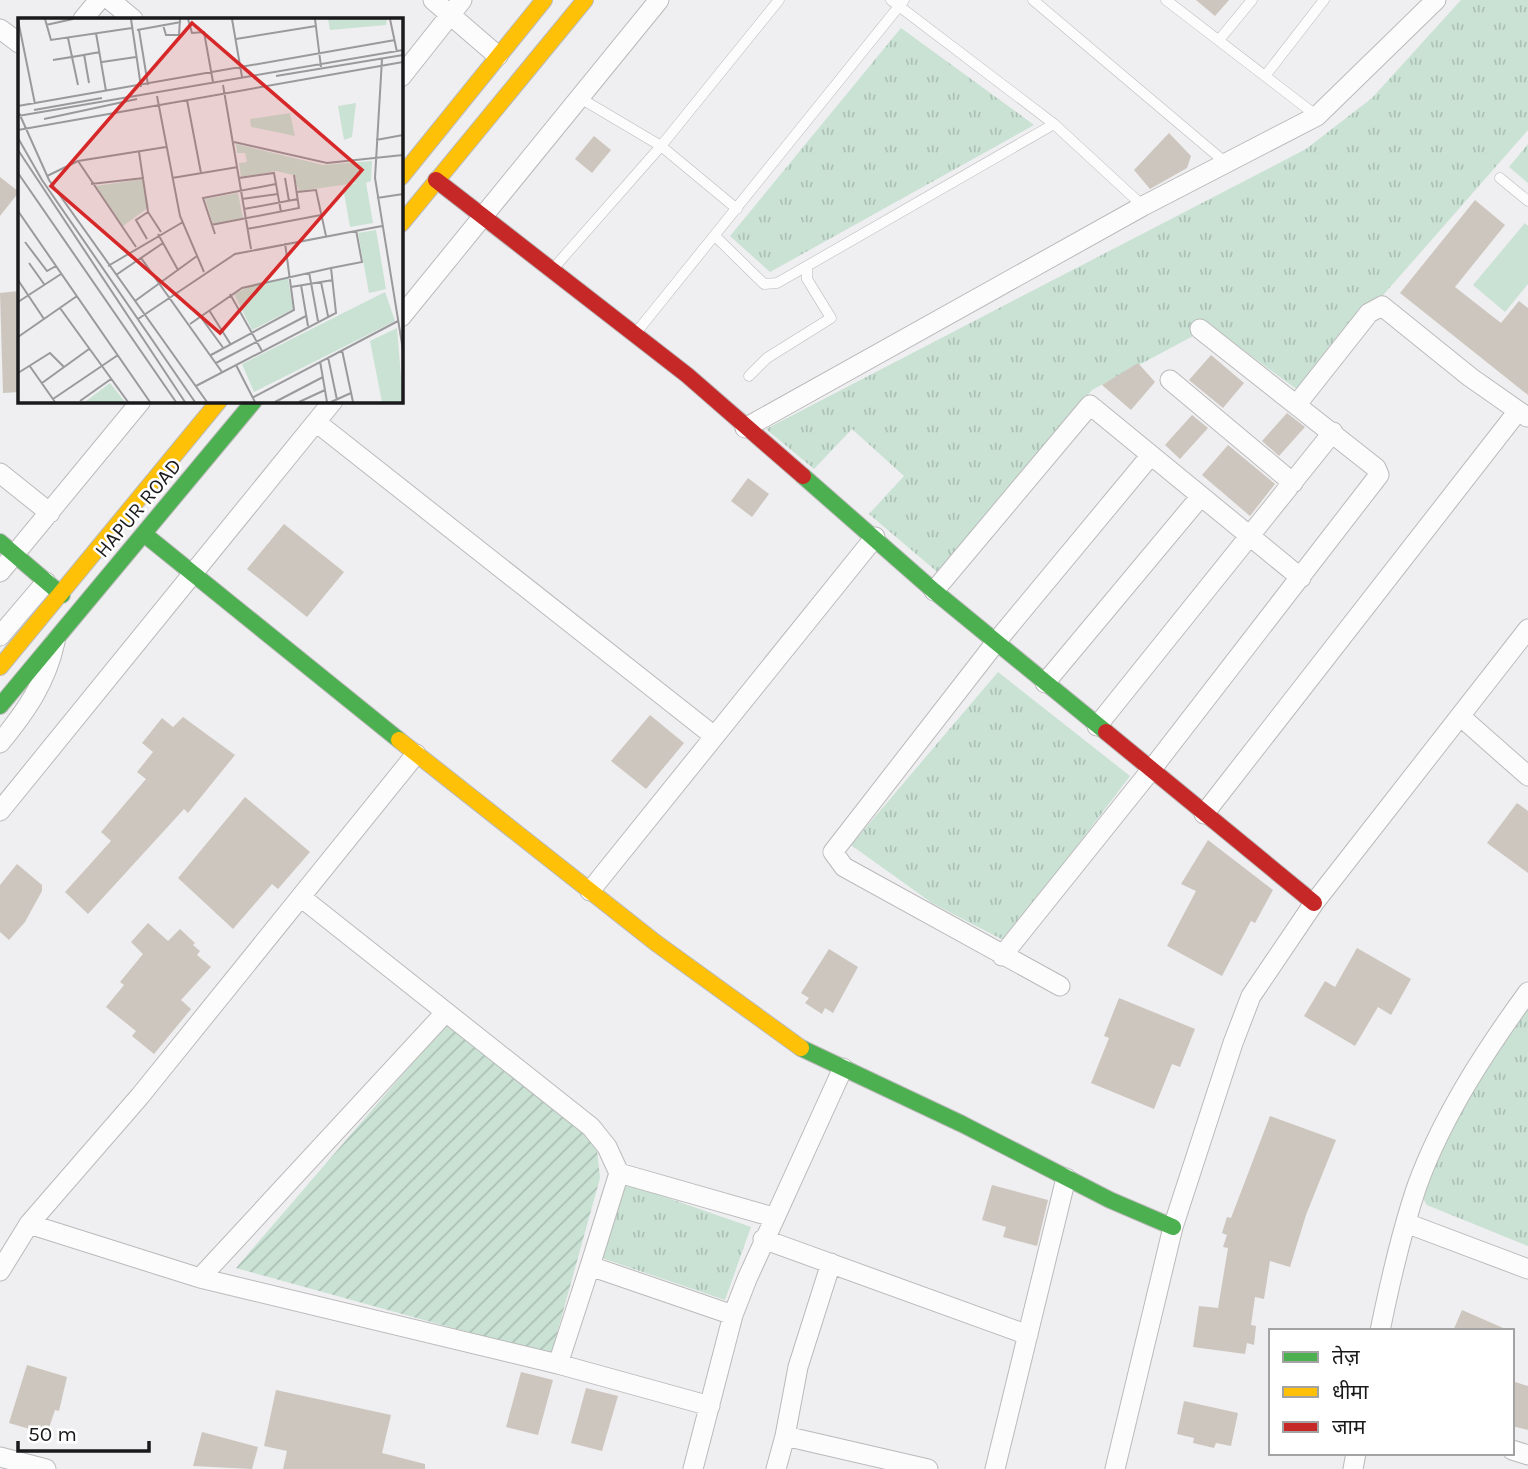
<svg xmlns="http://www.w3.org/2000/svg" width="1528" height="1469" font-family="Karla,'Noto Sans Devanagari',sans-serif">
	<defs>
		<pattern id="grass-tufts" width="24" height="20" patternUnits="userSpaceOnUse" patternTransform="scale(1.75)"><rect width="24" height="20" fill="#c9e2d4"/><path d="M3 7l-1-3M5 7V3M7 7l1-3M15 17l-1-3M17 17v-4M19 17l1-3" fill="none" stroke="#acc1b5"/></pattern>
		<pattern id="garden-furrows" width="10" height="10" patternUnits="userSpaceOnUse" patternTransform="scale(1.75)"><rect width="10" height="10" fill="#c9e2d4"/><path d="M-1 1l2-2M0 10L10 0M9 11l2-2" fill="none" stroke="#acc1b5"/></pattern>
	</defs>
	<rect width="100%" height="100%" fill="#efeef0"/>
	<!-- grass -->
	<path fill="url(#grass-tufts)" d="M1461,0H1528V130L1299,391L1212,327L1195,335L1092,390L942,576L869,514L904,476L852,429L814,469L766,429L1306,149L1372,98Z
		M901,28L1034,125L770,272L730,236Z
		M1528,144V183L1509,167Z
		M998,672L1130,776L1005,941L932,903L851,845Z
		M1528,992V1246L1427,1205L1422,1197L1439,1137Z
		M622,1182L751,1227L725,1300L596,1256Z"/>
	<!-- garden -->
	<path fill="url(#garden-furrows)" d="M446,1024L596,1140L600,1178L551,1355L236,1268Z"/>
	<!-- pitch -->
	<path fill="#c9e2d4" d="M1525,223L1528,226V284L1505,312L1473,285Z"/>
	<!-- building -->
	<path fill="#cdc6be" d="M1196,0H1229L1215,16Z
		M1169,133L1191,156L1187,168L1150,189L1134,170Z
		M594,136L611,150L592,173L575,159Z
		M0,177L19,192L0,216Z
		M1475,200L1505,225L1455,287L1501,323L1519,301L1528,308V395L1400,293Z
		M19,291V392L3,393L0,293Z
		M1211,355L1244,383L1223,408L1189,380Z
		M1138,363L1155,382L1131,410L1102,385Z
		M1287,413L1305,427L1279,456L1262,441Z
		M1192,415L1208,428L1180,459L1165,445Z
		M1228,445L1275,484L1250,516L1202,475Z
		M748,478L769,494L752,517L731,501Z
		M284,524L344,572L307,617L247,569Z
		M650,715L684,743L646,789L611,761Z
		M183,717L235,755L188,813L184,809L88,914L65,892L111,841L101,832L146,779L137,772L153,752L142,743L162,718L173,727Z
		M245,797L310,852L278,889L272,884L233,929L178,878Z
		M1517,803L1528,811V873L1487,843Z
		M1208,840L1273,890L1255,923L1251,921L1222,976L1167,946L1196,891L1181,884Z
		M17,864L42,885V891L25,922L9,940L0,932V885Z
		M148,923L168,941L180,929L195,943L193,945L200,951L197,955L211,967L181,1000L191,1009L154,1054L132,1036L136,1031L106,1007L124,985L120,982L143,954L131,942Z
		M1357,948L1411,979L1391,1015L1378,1007L1355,1046L1304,1016L1325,981L1335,987Z
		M829,949L858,967L833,1013L825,1008L822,1014L805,1003L809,998L801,993Z
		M1119,998L1195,1029L1180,1067L1172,1064L1154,1109L1091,1083L1109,1038L1104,1036Z
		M1270,1116L1336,1140L1306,1215L1290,1267L1270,1261L1264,1299L1255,1297L1251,1325L1256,1326L1254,1345L1247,1343L1245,1354L1193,1347L1199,1306L1218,1308L1228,1248L1223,1247L1227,1235L1222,1233L1227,1217L1231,1218Z
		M992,1185L1048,1200L1037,1246L1003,1237L1006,1227L982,1220Z
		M1462,1310L1510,1331H1453Z
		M27,1365L67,1377L59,1411L55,1410L47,1434L9,1423Z
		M521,1372L553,1380L538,1435L506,1427Z
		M1512,1381L1528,1386V1430L1512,1426Z
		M586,1388L618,1396L602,1451L571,1443Z
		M276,1390L391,1415L382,1453L425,1464V1469H283L287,1451L264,1446Z
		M1184,1401L1238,1413L1231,1446L1216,1443L1214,1448L1193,1443L1194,1438L1177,1434Z
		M202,1432L258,1447L252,1469L193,1466Z"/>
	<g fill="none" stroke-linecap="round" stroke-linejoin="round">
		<defs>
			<path id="lane" d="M891,0L1054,124L1143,206
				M1033,0L1226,163
				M1166,0L1317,116
				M1219,40L1252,0
				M1265,76L1324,0
				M580,98L661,146L737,209
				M1500,178L1528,201
				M715,236L764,284L777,283L807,266
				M552,270L661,146L779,0
				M635,334L904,0
				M749,376L767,358L831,318L807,279V266L1054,124"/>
			<path id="street" d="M110,0L133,19
				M433,0L498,56
				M83,19L99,0
				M0,29L19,43
				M401,77L462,0
				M401,317L659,0
				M1170,380L1293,483
				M1297,404L1369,313L1382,306L1470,377L1527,417
				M316,422L714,736
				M745,428L1143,206L1317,116L1436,0
				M0,473L50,513
				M0,572L141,401
				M934,591L1090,405L1301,578
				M0,636L46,582
				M1045,683L1201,496
				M1460,716L1528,776
				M1097,726L1333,432
				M0,743C26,711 46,683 55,642
				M0,811L333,401
				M1204,814L1518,411
				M590,891L875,537
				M302,898L591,1127L607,1147L619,1173L773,1217
				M1002,956L1151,770L1379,475L1376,468L1200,329
				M1060,986L844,867L833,852L996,642L1151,455
				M619,1173L590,1266L733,1315
				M1406,1223L1528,1269
				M29,1224L200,1278L558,1364L710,1406
				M763,1239L1028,1335
				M0,1271L29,1224L140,1096L416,754
				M200,1278L444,1014
				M1380,1331C1390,1282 1401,1233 1417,1186C1442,1117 1485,1051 1528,992
				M558,1364L590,1266
				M785,1436L798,1367L831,1263
				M1512,1450L1528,1455
				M0,1457L46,1469
				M693,1469L733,1315L747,1279L843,1068
				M776,1469L785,1436L928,1469
				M995,1469L1066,1178
				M1115,1469L1173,1227L1233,1043L1251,996L1314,903L1528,629
				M1353,1469L1356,1453"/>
			<path id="fast" d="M803,476L934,591L1106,732
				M144,534L399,740
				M0,542L62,595
				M0,706L254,401
				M801,1048L962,1124L1110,1200L1173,1227"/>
			<path id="slow" d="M401,177L544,0
				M401,224L585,0
				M0,667L219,401
				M399,740L656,943L801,1048"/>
			<path id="jam" d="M436,180L687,375L803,476
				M1106,732L1314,903"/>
		</defs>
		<!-- lane casing -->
		<use href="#lane" stroke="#bbbabb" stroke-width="11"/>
		<!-- street casing -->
		<use href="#street" stroke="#bbbabb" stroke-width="21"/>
		<!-- fast casing -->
		<use href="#fast" stroke="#bbbabb" stroke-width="18"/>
		<!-- slow casing -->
		<use href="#slow" stroke="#bbbabb" stroke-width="18"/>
		<!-- jam casing -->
		<use href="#jam" stroke="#bbbabb" stroke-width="18"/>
		<!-- lane -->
		<use href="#lane" stroke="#fdfcfd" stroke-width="10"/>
		<!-- street -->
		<use href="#street" stroke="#fdfcfd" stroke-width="19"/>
		<!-- fast -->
		<use href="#fast" stroke="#4caf50" stroke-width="16"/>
		<!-- slow -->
		<use href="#slow" stroke="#ffc107" stroke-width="16"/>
		<!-- jam -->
		<use href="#jam" stroke="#c62828" stroke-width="16"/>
	</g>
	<g text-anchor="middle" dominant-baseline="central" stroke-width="5" stroke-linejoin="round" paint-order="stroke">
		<!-- street labels -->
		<g font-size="21" fill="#1a191b" stroke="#fff">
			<text transform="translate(138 508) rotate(-50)">HAPUR ROAD</text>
		</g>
	</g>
	<!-- overview -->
	<g transform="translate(18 18)">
		<rect width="385" height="385" fill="#efeef0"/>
		<path d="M310,1H369L368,7L312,12ZM338,85L334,119L326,122L320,88ZM272,95L277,118L233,109L232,101ZM218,126L305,147L354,143L353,163L348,165L355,205L332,209L325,169L339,165L281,173L275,157L258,153L223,159L221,145L229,144L227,135H219ZM220,175L225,200L195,206L187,181ZM358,212L368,271L351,275L340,215ZM270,260L275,291L234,312L216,276L238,265ZM367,274L377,303L236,374L224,346ZM379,310L385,384H364L352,323ZM92,365L107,384H67Z" fill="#c9e2d4"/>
		<path d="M125,161L131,189L105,208L78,168Z" fill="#c9e2d4"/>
		<path fill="none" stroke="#9a999b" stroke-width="2" d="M27,1L33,22L114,10M113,1L123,69M170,1L174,15L186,14L195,64M214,1L224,59M297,1L303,49M372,1L379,34M0,2L17,86M28,7L55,1M145,7L148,17H161L162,1M119,12L163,4M121,12L130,67M78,15L88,73M50,20L54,39L82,34M218,21L298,8M66,36L71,65M364,41L357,160L385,332M35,42L54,39L60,67M84,44L118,39M258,58L385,37M205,67L233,231M139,78L162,198L186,254M169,82L183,155M0,88L377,22M16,92L84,80M1,95L31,162L189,384M0,98L385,32M26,101L119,81M0,112L385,44M0,120L24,162L177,384M358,122L385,117M216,124L309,145L385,137M0,132L167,384M121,134L130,194L143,214M60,143L118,229M0,155L158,384M29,158L60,143L148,129M154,160L220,149M221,160L256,155L263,194M267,160L271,183M73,166L126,160M279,174L298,172L308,218M359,180L385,176M224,181L260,176M226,191L280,181M0,193L132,384M193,207L281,190L276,157M229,211L303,197M140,216L160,252M197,216L185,180L258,166M129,221L118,202L130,194M7,224L29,253L38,248M123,240L145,225M11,245L26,266M90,248L165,204M313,250L344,244L338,212M291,254L300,303M98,257L123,240L204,354M0,262L26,301M303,264L310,298M283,267L290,308M273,269L315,262M212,276L244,333M117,283L179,238M0,284L43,256M42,290L110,384M191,292L213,327M182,298L206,331M120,301L217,236L364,208M172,306L224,270L313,250L318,295L178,368M0,319L59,278M324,332L335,384M193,337L276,292L267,225M310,339L319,382M302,343L309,384M198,345L288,298M11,347L37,384M218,347L237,384M0,355L32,335L46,349M24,365L71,331M234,380L380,303M35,381L100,337M62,383L93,361M257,384L305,359M281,384L307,372M313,384L333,375"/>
		<path fill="#d62828" fill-opacity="0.15" stroke="#d62828" stroke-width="3.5" d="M174,5L344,152L202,315L33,168Z"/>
		<rect width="385" height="385" fill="none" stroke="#1a191b" stroke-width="3.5"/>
	</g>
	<!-- legend -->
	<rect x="1269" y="1329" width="245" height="126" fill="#ffffff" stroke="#a3a3a4" stroke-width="2"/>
	<rect x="1283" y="1352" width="35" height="10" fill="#4caf50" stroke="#a3a3a4" stroke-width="2"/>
	<text x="1332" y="1364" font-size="21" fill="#1a191b">तेज़</text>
	<rect x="1283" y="1387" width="35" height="10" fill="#ffc107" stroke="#a3a3a4" stroke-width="2"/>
	<text x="1332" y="1399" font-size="21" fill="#1a191b">धीमा</text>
	<rect x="1283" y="1422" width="35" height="10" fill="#c62828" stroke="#a3a3a4" stroke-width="2"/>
	<text x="1332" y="1434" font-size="21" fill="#1a191b">जाम</text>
	<!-- scale -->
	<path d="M18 1441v10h131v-10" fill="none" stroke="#1a191b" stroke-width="3.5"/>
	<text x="28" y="1441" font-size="21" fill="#1a191b" stroke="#ffffff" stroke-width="5" paint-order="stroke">50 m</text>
</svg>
